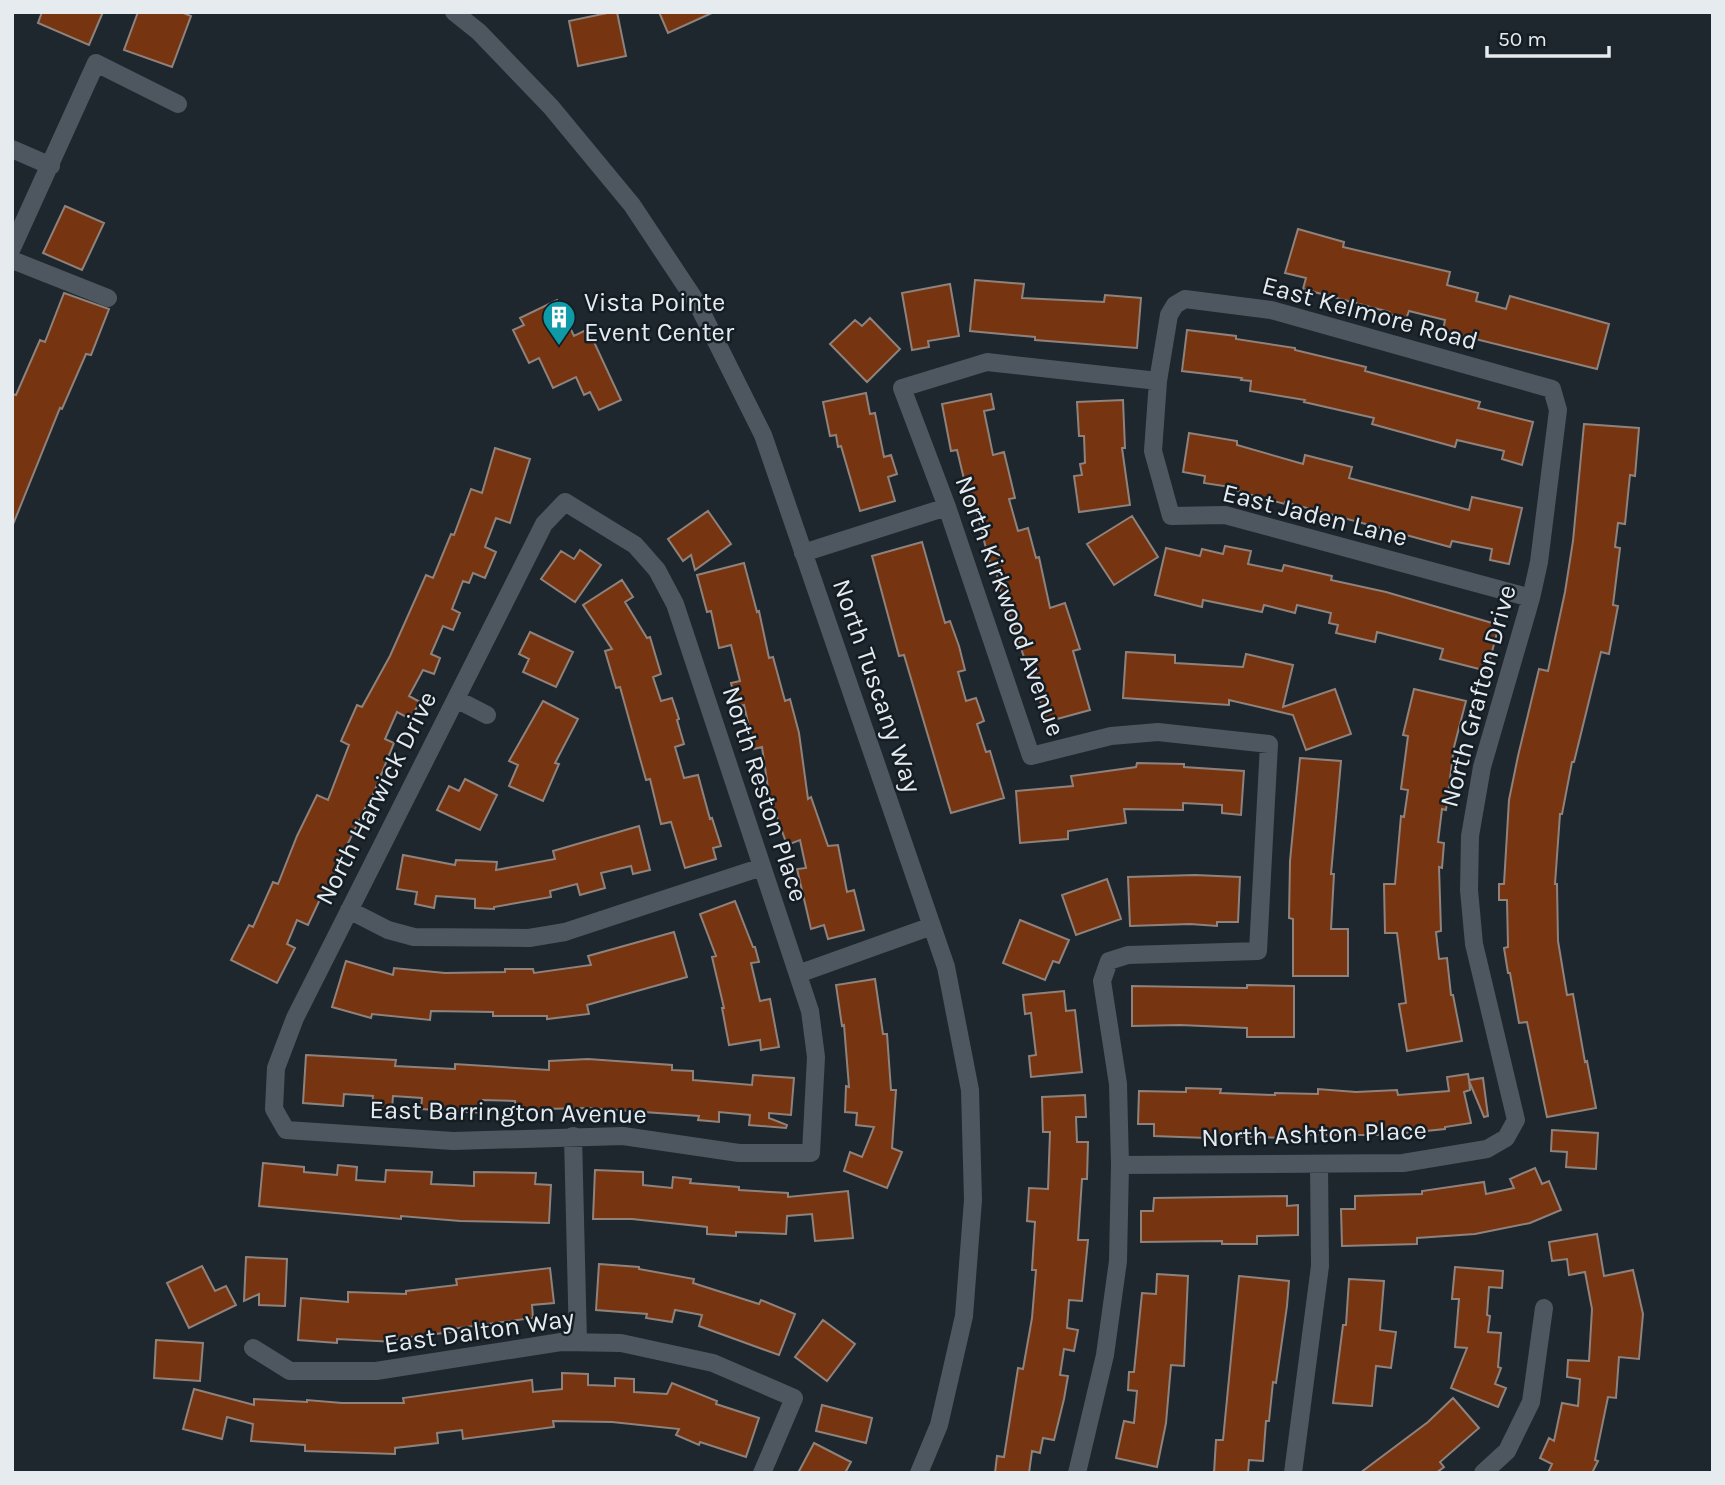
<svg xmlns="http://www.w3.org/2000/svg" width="1725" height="1485" font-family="Karla,sans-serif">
	<rect width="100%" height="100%" fill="#1e272e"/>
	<!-- building -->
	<path fill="#763510" stroke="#8f827c" stroke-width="2" d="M42,12H103L89,45L38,23Z
		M138,12H181L191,16L172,67L124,50Z
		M612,12H617L626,56L578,66L569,21Z
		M659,12H714L668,33Z
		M65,206L104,223L82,270L43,253Z
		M1298,229L1344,242L1343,247L1450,272L1447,285L1478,293L1476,301L1506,309L1510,296L1609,324L1597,369L1443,331L1445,320L1409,311L1406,319L1388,314L1389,312L1303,289L1306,278L1285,273Z
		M975,280L1024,284L1022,298L1104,302L1105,295L1141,298L1137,348L1035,340V337L970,331Z
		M950,284L959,336L928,341L929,347L912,350L902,293Z
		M64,293L109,309L91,355L86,354L62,409L60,408L12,527V394L16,395L40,340L45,342Z
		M557,300L574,336L588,329L621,400L599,410L590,392L584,395L576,377L553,388L539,358L529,363L513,330L524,325L520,318Z
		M870,318L900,349L867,382L830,344L855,320L862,326Z
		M1187,330L1236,336V339L1295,348V350L1366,367L1365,371L1480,402L1478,408L1533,422L1522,465L1502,459L1504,451L1457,440L1455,447L1372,424L1374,418L1304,402L1305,400L1250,391L1251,381L1241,380L1242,378L1182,371Z
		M866,393L870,414L875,413L884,457L891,455L897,474L888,477L895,501L860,511L841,446L838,447L836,435L830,436L823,402Z
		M991,394L994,409L984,411L993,455L1004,452L1015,498L1009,499L1018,531L1028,528L1036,558L1039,557L1050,608L1065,603L1080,649L1073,651L1090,710L1046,722L1030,665L1027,666L1009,613L1006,614L994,562L990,563L975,507L971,508L957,450L951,451L942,404Z
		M1123,400L1125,448H1122L1130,505L1079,512L1074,476L1082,475L1080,464L1085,463L1084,436H1079L1077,402Z
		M1584,424L1639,428L1635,476L1630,475L1625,524L1618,523L1615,547L1620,548L1613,605L1618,606L1609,654L1601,652L1574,762H1572L1562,814H1560L1555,884H1557L1558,941L1567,995L1573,994L1585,1062L1587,1061L1596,1108L1547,1117L1527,1022L1519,1023L1510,973H1508L1504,948L1508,947L1507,900H1499V884H1504L1509,800L1518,756L1539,669L1548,671L1565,592L1573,541Z
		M1189,433L1237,441V445L1303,464L1305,455L1352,467L1349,478L1469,510L1472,497L1522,508L1509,564L1490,560L1492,549L1452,541L1450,547L1285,502V504L1237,491V488L1204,483L1205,476L1183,472Z
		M495,448L530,459L510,523L496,518L485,547L496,552L485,578L473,573L469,583L463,581L452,609L460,613L453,630L443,626L431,654L440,658L434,674L423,670L409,696L420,702L410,719L397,712L385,739L394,743L368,807L366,806L339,862L326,896L322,895L308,925L297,920L287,944L295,948L277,983L231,960L249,925L253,927L273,882L278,884L297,836L317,795L328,800L349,745L341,741L357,705L362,707L390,656L426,575L433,578L451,534L454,535L471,489L482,493Z
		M708,511L731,544L695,570L691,555L683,561L668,539Z
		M1132,516L1158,557L1114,585L1087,544Z
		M922,542L945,623L950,621L959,646L965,670L958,672L966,701L976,698L984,721L977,724L986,752L990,751L1004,798L951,813L904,655L899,656L872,556Z
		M1225,546L1251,551L1248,564L1282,571L1284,565L1332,576L1331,580L1386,592L1499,625L1487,671L1440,659L1443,649L1377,632L1375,642L1336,633L1338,625L1329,623L1331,613L1297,605L1295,613L1264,605L1262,612L1203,600L1202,607L1155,595L1166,548L1200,556L1202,549L1223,554Z
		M580,550L601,565L575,602L541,579L561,551L574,559Z
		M744,563L757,612L759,611L769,658L773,657L785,701L790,699L799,733L808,799L811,797L828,846L838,845L847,892L854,890L864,930L828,939L824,925L811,929L797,869L806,868L800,840L787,845L769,795L762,747L754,749L744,705L737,707L731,683L740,681L731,645L719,648L711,611L707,612L697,575Z
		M622,580L633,597L625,602L647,638L650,637L661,674L653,677L661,701L672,698L679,719L677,720L684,744L675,747L684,778L698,775L710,819L712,818L721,846L713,848L716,859L685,868L671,822L661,824L650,779L646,780L620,687L616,688L605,651L612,649L583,605Z
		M530,632L573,652L556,687L523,672L529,659L519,654Z
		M1126,652L1175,655V663L1243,667L1246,654L1293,665L1283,707L1335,689L1351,734L1306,750L1293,715L1229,700V705L1123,698Z
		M1414,689L1466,701L1454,747L1446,810L1442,809L1438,842L1444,843L1442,868L1439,867L1441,931L1436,932L1439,959L1447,958L1451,995H1453L1462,1041L1407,1051L1399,1004L1406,1003L1397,933H1385L1384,884H1395L1401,816L1404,817L1408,790L1401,789L1408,736L1403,735Z
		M543,701L578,719L555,763L559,764L543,801L509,786L518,765L509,761Z
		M1300,758L1341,761L1331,874H1334L1331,929H1348V976H1293V919L1289,918L1290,861Z
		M1137,763L1184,764V767L1244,771L1241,815L1222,813V805L1183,803V810L1124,809L1126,823L1068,831V839L1020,843L1016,791L1073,786L1071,776L1136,767Z
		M465,779L497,795L480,830L437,810L449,786L459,791Z
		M639,826L650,870L633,874L631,866L601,873L605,888L580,895L577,884L550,891L551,897L494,907V909L475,908V899L436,896L434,908L415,904L417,892L397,889L403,855L455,865L456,860L497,862L496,870L555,859L553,851Z
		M1195,875L1240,877L1238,922H1217V926L1190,924L1130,926L1128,877Z
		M1107,879L1121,919L1076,935L1062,895Z
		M735,901L753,947H755L759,962L751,963L760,1001L770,999L779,1047L761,1050L760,1040L729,1045L722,1008H724L712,957L716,956L700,914Z
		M1020,920L1069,940L1059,963L1053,961L1045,980L1003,963Z
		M674,932L687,977L587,1005L589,1014L547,1019V1016H493V1012L431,1011L430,1020L372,1014L371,1018L332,1007L346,961L393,975L394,968L445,973L505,972V969H533L534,973L591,965L588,956Z
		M875,979L883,1034H887L891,1090H896L892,1148L902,1152L887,1188L844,1171L850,1152L862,1157L874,1127L856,1125L857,1113L845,1112L846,1086L849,1087L844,1025L842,1026L836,985Z
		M1247,985L1294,986V1037H1247V1028L1180,1025L1132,1026V986L1247,988Z
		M1064,991L1066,1011L1075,1010L1082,1072L1031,1077L1029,1056L1036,1055L1031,1013L1025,1014L1023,995Z
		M306,1055L396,1060L395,1066L455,1069V1064L549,1070V1061L588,1059L672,1065V1070L693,1071V1080L752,1085L753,1075L794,1078L791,1115L769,1113V1118L787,1125L786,1128L749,1125L750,1115L719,1112V1122L698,1120L699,1116L588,1108L543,1109V1111L515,1109V1101L483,1100L482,1113L421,1109L422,1098L393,1096L392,1109L372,1107L373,1096L344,1094L343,1106L303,1103Z
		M1468,1074L1469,1080L1483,1078L1488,1116L1484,1117L1469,1081L1470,1090L1464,1092L1471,1123L1445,1127V1129L1386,1135H1296V1138L1207,1136V1138L1154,1136V1124H1138L1139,1091L1186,1092V1088L1221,1089L1220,1093L1275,1095V1093L1318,1094V1089L1356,1092L1397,1090L1398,1095L1449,1091L1447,1077Z
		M1085,1095L1086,1117H1076L1077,1142H1088L1087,1179H1082L1078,1240H1088L1082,1301L1069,1300L1067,1328L1078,1330L1074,1351L1064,1349L1060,1375L1068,1376L1064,1399L1054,1440L1043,1438L1040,1453L1032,1451L1029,1473H995L997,1456L1004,1457L1018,1368L1023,1369L1032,1318L1036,1270H1032L1035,1222L1027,1221L1029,1188L1048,1189L1050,1132H1043L1042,1097Z
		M1552,1130L1598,1133L1596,1169L1566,1167L1567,1152L1551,1151Z
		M263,1163L304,1167V1172L337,1175L338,1165L357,1167L356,1180L385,1182L386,1170L432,1172L431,1184L455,1185L474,1186V1172L536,1173L535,1184L551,1185L549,1223L460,1221L401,1216V1219L259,1206Z
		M1535,1168L1542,1184L1549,1181L1561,1210L1530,1223L1475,1234L1417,1238V1244L1342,1246L1341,1209H1355V1196L1422,1194V1191L1484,1182L1486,1194L1514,1188L1510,1179Z
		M595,1170L643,1172V1185L672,1188L673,1177L691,1179L690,1183L739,1187V1190L788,1193V1197L848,1191L853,1238L815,1241L812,1214L787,1216L786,1234L736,1232V1236L707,1234V1227L632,1219H593Z
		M1287,1196V1206L1298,1205V1235L1257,1236V1244H1222V1241L1141,1242V1211H1153L1154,1198Z
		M1597,1234L1604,1276L1633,1270L1643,1314L1639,1359L1619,1357L1616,1398L1608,1397L1595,1460L1598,1461L1592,1473H1548L1552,1464L1540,1458L1549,1438L1554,1441L1562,1403L1578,1406L1580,1379L1567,1377L1568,1360L1589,1361L1592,1309L1585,1272L1569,1275L1567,1259L1552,1261L1549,1242Z
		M246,1257L287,1259L285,1306L259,1305V1294L244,1301Z
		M599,1264L639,1267V1269L694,1279L693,1283L759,1304L761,1300L795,1314L779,1355L699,1326L702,1315L675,1310L672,1322L646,1318L647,1314L596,1310Z
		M202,1266L215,1291L226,1286L236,1305L189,1328L167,1283Z
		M1455,1267L1503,1271L1502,1288L1489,1287L1487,1315L1490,1316L1488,1332L1501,1333L1498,1367L1501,1368L1495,1384L1506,1388L1498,1407L1451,1388L1467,1348L1455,1347L1459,1299H1452Z
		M550,1268L554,1303L532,1305L533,1318L451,1329V1332L396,1339V1342L337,1339V1343L298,1340L301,1298L348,1302V1292L406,1294V1291L457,1285L456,1279Z
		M1157,1274L1188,1276L1184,1366L1171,1365L1166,1423L1157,1467L1116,1458L1124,1421L1134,1423L1137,1391L1128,1390L1129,1372H1134L1142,1293L1156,1294Z
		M1239,1276L1289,1281L1287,1306L1276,1383L1273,1382L1269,1421H1266L1263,1461L1249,1460L1248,1473H1214L1216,1440H1223Z
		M1349,1279L1384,1281L1380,1330L1396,1332L1391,1368L1376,1366L1372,1406L1333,1403L1343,1325H1346Z
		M823,1320L855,1344L827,1381L795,1357Z
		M156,1340L203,1343L200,1381L154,1378Z
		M562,1373L588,1374V1385L615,1386V1378L634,1379V1392L667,1394L672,1383L717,1401L716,1404L759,1418L746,1457L700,1442L699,1445L676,1435L679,1429L612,1422L553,1421L554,1427L463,1439L462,1430L437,1433L438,1443L395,1448V1454L305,1451V1445L251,1441L253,1424L227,1417L222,1439L183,1429L194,1389L254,1405V1399L307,1402V1400L342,1403H404L403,1398L532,1380L533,1392L562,1389Z
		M1453,1398L1479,1428L1440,1462L1444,1467L1436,1473H1360L1428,1422Z
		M822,1405L872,1418L866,1443L816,1431Z
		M814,1443L851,1462L845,1473H798Z"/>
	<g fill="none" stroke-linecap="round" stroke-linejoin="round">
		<!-- minor -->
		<path stroke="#4e575f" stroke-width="18" d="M454,12L479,32L551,107L632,205L697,303L763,435L946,967L970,1090L973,1200L964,1316L939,1425L919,1473
			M12,149L51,166
			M12,248L96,63L178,104
			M12,260L108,298
			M565,502L635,545L657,570L675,604L810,1011L816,1057L811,1153H739L623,1136L453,1141L286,1130L274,1109L276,1068L295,1018L544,524Z
			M803,553L947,507
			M456,699L487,715
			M349,910L388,930L414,937L529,938L565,932L762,867
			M798,974L932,926
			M573,1136L578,1342
			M1120,1165L1403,1163L1487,1149L1506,1138L1516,1120L1474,944L1469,890L1470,836L1482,767L1531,598L1539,562L1558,410L1552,389L1271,310L1185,299L1175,305L1169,315L1158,381L1153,451L1171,516L1225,515L1531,598
			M253,1348L290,1371H376L561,1342L621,1343L713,1363L794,1398L762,1473
			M1077,1473L1105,1355L1118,1261L1120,1165L1118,1084L1102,981L1109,961L1128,955L1258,951L1269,744L1158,732L1111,736L1031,756L947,507L902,388L987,362L1158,381
			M1293,1473L1320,1266L1319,1164
			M1483,1473L1507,1451L1531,1402L1544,1308"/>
	</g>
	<!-- icons -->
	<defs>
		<symbol id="building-pin" viewBox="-11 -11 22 30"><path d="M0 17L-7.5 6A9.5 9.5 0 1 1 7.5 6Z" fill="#0f9aa8" stroke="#151d24"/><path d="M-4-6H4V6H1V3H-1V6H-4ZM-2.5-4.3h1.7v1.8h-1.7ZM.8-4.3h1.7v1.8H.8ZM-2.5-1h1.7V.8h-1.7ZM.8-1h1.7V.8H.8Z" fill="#fff"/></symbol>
	</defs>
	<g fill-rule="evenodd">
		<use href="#building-pin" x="540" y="298" width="38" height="52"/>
	</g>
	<g text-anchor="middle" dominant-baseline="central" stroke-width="5" stroke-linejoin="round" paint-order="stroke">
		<!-- poi labels -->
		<g font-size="26" fill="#e5ebef" stroke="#151d24" text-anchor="start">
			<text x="584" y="302">Vista Pointe<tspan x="584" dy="30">Event Center</tspan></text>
		</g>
		<!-- street labels -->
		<g font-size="26" fill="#e5ebef" stroke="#151d24">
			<text transform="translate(1370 313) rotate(15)">East Kelmore Road</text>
			<text transform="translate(1315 515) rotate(14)">East Jaden Lane</text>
			<text transform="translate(1010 606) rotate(70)">North Kirkwood Avenue</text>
			<text transform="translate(877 686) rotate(71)">North Tuscany Way</text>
			<text transform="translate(1478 696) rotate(-75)">North Grafton Drive</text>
			<text transform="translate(765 794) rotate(72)">North Reston Place</text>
			<text transform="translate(376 798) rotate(-63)">North Harwick Drive</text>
			<text transform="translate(508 1112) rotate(1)">East Barrington Avenue</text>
			<text transform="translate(1314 1134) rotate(-2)">North Ashton Place</text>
			<text transform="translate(479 1331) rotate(-8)">East Dalton Way</text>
		</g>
	</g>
	<!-- border -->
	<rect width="1725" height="1485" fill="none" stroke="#e5ebef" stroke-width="28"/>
	<!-- scale -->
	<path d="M1487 46v10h122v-10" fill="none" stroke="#e5ebef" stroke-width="3.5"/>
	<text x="1498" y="46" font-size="21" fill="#e5ebef" stroke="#151d24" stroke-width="5" paint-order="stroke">50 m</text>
</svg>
